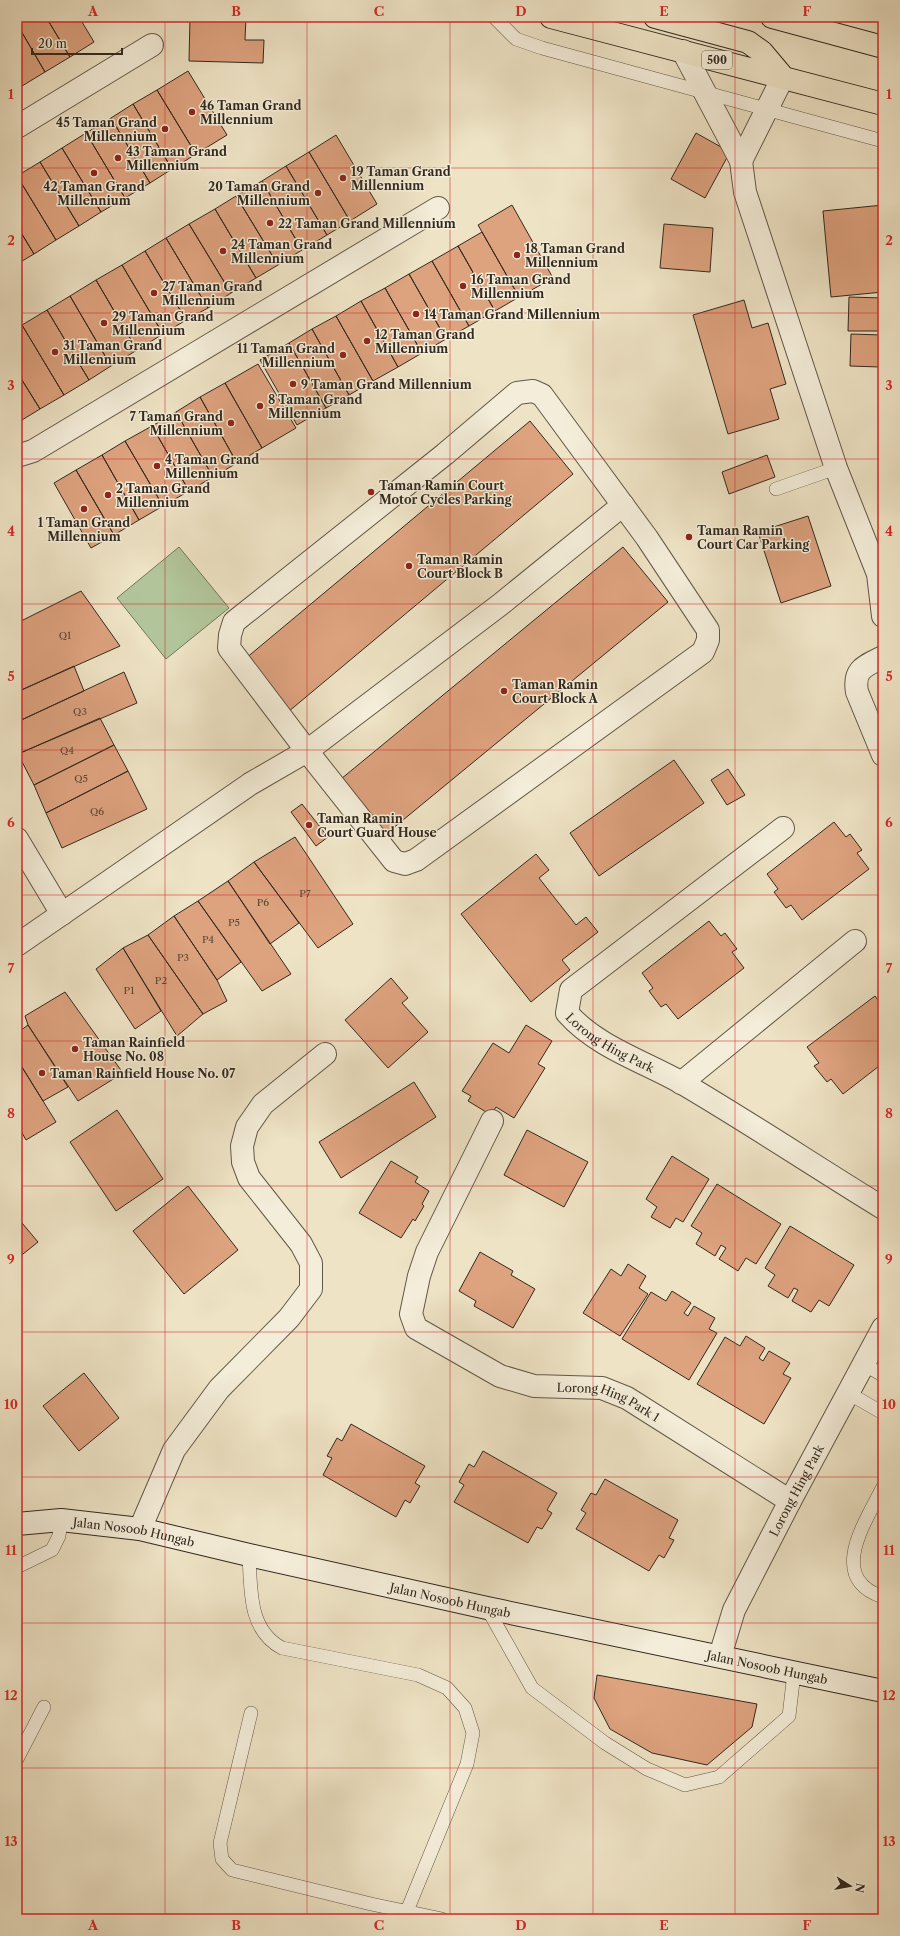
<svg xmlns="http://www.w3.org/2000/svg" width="900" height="1936" font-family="'Libre Caslon Text',serif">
	<rect width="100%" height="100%" fill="#eee3c5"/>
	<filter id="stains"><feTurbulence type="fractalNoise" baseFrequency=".005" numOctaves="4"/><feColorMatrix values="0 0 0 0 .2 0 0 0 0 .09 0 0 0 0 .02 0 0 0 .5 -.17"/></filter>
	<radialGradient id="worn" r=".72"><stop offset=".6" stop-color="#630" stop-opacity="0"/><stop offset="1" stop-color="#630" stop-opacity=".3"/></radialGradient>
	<!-- green -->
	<path fill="#b2c59a" stroke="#72775c" d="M179,547L229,608L166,659L117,598Z"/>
	<!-- building -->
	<path fill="#dda27e" stroke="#32291f" d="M17,17H46L70,57L45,72L17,24Z
		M46,17H79L94,42L70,57Z
		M190,17H246L245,40H264L263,63L189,61Z
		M17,24L45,72L22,86L17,77Z
		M188,71L227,135L196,154L157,90Z
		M157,90L196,154L172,169L133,104Z
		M133,104L172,169L150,183L111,118Z
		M111,118L150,183L125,198L86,133Z
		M86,133L125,198L101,212L62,148Z
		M696,133L730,152L705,198L671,179Z
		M336,135L377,204L350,221L309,152Z
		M62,148L101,212L79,226L40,162Z
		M309,152L350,221L327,235L286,166Z
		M40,162L79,226L56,240L17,176Z
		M286,166L327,235L302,250L262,181Z
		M17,176L56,240L34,254L17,226Z
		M262,181L302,250L278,265L236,196Z
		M236,196L278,265L256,278L215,209Z
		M512,205L553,278L519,297L478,225Z
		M883,205V292L831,297L823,211Z
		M215,209L256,278L231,293L189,224Z
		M189,224L231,293L208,308L166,238Z
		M664,224L713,228L710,272L660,268Z
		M17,226L34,254L17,264Z
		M482,232L519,297L495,311L458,246Z
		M166,238L208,308L186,320L145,251Z
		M458,246L495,311L469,326L432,261Z
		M145,251L186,320L163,334L122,265Z
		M432,261L469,326L446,339L409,274Z
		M122,265L163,334L137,350L96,280Z
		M409,274L446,339L422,353L385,288Z
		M96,280L137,350L111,366L70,296Z
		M385,288L422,353L398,367L361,301Z
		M70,296L111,366L89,380L47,310Z
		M849,297L883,298V331H848Z
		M744,300L752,328L768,323L786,384L770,389L779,419L728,434L693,315Z
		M361,301L398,367L373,381L336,316Z
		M47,310L89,380L64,395L22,325Z
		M336,316L373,381L349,395L312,329Z
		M22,325L64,395L40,409L17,372V328Z
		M312,329L349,395L326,408L289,343Z
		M851,334L882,335L880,367L850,366Z
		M289,343L326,408L297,425L260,360Z
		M258,364L296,428L262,448L225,383Z
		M17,372L40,409L17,423Z
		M225,383L262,448L237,463L200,397Z
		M200,397L237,463L213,477L176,412Z
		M176,412L213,477L189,491L152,426Z
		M530,421L573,474L288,712L245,659Z
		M152,426L189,491L163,506L125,441Z
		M125,441L163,506L139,520L102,455Z
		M102,455L139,520L114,535L76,470Z
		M767,455L775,477L729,494L722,472Z
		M76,470L114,535L91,548L54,483Z
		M808,516L831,586L781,603L758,532Z
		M623,547L668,602L386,834L341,779Z
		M81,591L120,646L17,692V623Z
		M74,666L84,691L17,722V692Z
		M124,672L137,703L18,754L17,722Z
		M100,718L114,745L34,785L18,754Z
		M114,745L128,771L46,813L34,785Z
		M674,760L704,803L599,876L570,833Z
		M728,769L745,795L727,805L711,780Z
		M128,771L147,809L62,848L46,813Z
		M302,804L328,837L316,846L291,812Z
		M834,822L846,837L850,834L862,850L857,853L869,869L802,920L791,905L786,908L774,892L778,889L767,874Z
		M295,837L353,924L318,948L254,862Z
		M536,854L549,870L539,878L576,925L586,917L598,932L562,960L570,970L531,1002L461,914Z
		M254,862L299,923L270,944L228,881Z
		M228,881L291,974L262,991L198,901Z
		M198,901L241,962L217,980L174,916Z
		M174,916L217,980L227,1001L203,1014L148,935Z
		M709,921L721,936L725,933L737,949L732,952L744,968L678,1019L666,1004L661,1007L649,991L653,988L642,973Z
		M148,935L203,1014L177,1036L123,948Z
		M123,948L161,1011L135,1029L96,969Z
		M391,978L408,998L402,1003L428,1032L388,1068L345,1020Z
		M65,992L123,1073L78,1101L28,1025L25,1016Z
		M875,996L883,1007V1063L843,1094L831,1079L827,1082L814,1066L819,1063L807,1047Z
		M28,1025L68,1087L43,1101L17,1059V1033Z
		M526,1025L552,1041L538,1064L545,1068L514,1118L496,1107L491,1115L468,1101L471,1096L462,1091L493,1043L509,1053Z
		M17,1059L56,1122L26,1140L17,1124Z
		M414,1082L436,1117L341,1178L319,1142Z
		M117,1110L163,1179L116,1211L70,1142Z
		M527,1130L588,1162L564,1207L504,1175Z
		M672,1156L709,1179L683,1222L676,1218L670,1228L651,1217L657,1207L646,1199Z
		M391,1161L418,1177L415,1182L429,1191L422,1204L424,1206L415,1221L413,1219L401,1238L359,1213Z
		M717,1184L781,1224L756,1264L746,1258L738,1271L719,1259L726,1248L721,1245L715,1256L696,1244L702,1233L691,1226Z
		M188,1186L238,1250L184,1294L133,1231Z
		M17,1217L38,1242L18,1258L17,1257Z
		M790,1226L854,1265L829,1306L819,1300L811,1312L792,1301L798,1290L794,1288L788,1298L768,1286L775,1275L765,1268Z
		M480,1252L513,1271L511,1275L535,1289L513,1328L474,1306L476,1301L459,1291Z
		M628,1264L646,1276L639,1288L648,1294L620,1336L583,1313L611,1269L621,1276Z
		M672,1291L691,1303L684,1313L688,1316L694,1306L715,1318L709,1329L717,1333L689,1380L622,1339L651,1292L666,1301Z
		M746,1336L765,1348L759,1358L763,1361L769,1351L790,1363L783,1374L791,1378L764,1424L697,1384L725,1337L740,1346Z
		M84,1373L119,1418L79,1451L43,1406Z
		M351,1424L425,1466L415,1483L420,1486L410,1503L405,1500L396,1517L323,1475L332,1458L327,1456L337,1438L342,1441Z
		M483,1451L557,1493L547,1510L552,1513L542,1529L537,1527L528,1543L454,1502L464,1485L459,1482L469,1464L474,1467Z
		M605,1479L678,1520L669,1538L674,1540L664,1558L659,1555L649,1571L576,1529L586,1513L581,1510L591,1493L596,1495Z
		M597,1675L757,1704L752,1727L707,1765L652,1753L610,1729L594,1698Z"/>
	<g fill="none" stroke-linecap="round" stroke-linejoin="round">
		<defs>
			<path id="service" d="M494,17L516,39L542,48L883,141
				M776,489L836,468
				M863,1364L883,1375
				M848,1393L883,1413
				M883,1487C866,1521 826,1578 883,1597
				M249,1555C251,1590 248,1630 282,1648L418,1675L447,1688L465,1708L473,1733L467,1764L407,1911
				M17,1567L52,1550L59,1536L61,1520
				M487,1608L532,1688L605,1743L647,1769L685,1785L719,1777L789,1716L794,1673
				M251,1713L220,1843L222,1859L232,1870L371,1904L442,1919
				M17,1759L44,1707"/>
			<g id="minor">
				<path d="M683,51L741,161L745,192L836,468L878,574L883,616"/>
				<path d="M17,127L152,45"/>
				<path d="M741,161L783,77"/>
				<path d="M533,391L542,395L647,538L708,630V640L703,652L416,860L405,864L394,861L307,751L229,648L230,635L234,622L445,454L517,393Z"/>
				<path d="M17,456L33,451L438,208"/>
				<path d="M883,657C865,666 853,669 857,692L883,755"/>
				<path id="s1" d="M783,828L571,990L567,1013C597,1047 643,1061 682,1083C750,1123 816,1167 883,1208"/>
				<path d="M17,839L62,914"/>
				<path d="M17,945L250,784L307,751L501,604L623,505"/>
				<path d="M681,1083L855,941"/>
				<path id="s2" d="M492,1121L427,1252L419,1276L411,1314L416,1328L500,1376L534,1386L602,1388L627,1398L790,1501"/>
				<path d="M140,1529L174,1450L219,1389L289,1318L311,1289V1263L301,1244L249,1178L243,1162L242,1146L247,1127L263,1104L325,1054"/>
				<path id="s3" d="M720,1656L734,1610L790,1501L883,1328"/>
			</g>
			<g id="secondary">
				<path id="s4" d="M17,1524L61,1520L140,1529L249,1555L487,1608L883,1691"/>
			</g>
			<path id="primary" d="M551,17L883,104
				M655,17L748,42L762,52L783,77
				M772,17L883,47"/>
		</defs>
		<!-- service casing -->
		<use href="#service" stroke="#615848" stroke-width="14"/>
		<!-- minor casing -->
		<use href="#minor" stroke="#615848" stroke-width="24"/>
		<!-- secondary casing -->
		<use href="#secondary" stroke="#32291f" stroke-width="24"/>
		<!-- primary casing -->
		<use href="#primary" stroke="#32291f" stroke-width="24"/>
		<!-- service -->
		<use href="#service" stroke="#f4edd9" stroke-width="13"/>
		<!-- minor -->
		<use href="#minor" stroke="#f4edd9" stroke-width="22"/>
		<!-- secondary -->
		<use href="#secondary" stroke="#f4edd9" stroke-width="22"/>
		<!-- primary -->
		<use href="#primary" stroke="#eee3c5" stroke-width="22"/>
	</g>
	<!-- grid -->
	<path fill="none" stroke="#d62828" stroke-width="1" stroke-opacity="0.55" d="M165,17V1919M307,17V1919M450,17V1919M593,17V1919M735,17V1919M17,168H883M17,313H883M17,459H883M17,604H883M17,750H883M17,895H883M17,1041H883M17,1186H883M17,1332H883M17,1477H883M17,1623H883M17,1768H883"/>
	<!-- markers -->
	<g fill="#8f2418" stroke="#f4edd9" stroke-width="1.5">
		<circle cx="192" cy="112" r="4"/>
		<circle cx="165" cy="129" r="4"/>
		<circle cx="118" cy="158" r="4"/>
		<circle cx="94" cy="173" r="4"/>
		<circle cx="343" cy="178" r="4"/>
		<circle cx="318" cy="193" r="4"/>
		<circle cx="270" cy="223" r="4"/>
		<circle cx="223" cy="251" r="4"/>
		<circle cx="517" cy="255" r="4"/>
		<circle cx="463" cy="286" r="4"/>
		<circle cx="154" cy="293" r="4"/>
		<circle cx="416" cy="314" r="4"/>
		<circle cx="104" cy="323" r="4"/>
		<circle cx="367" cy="341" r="4"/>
		<circle cx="55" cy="352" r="4"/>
		<circle cx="343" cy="355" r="4"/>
		<circle cx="293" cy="384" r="4"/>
		<circle cx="260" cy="406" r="4"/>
		<circle cx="231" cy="423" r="4"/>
		<circle cx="157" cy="466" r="4"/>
		<circle cx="371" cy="492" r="4"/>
		<circle cx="108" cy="495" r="4"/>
		<circle cx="84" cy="509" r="4"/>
		<circle cx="689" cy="537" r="4"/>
		<circle cx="409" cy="566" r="4"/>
		<circle cx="504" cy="691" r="4"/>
		<circle cx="309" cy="825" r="4"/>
		<circle cx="75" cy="1049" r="4"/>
		<circle cx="42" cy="1073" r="4"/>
	</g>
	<g text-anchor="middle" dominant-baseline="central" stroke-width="3" stroke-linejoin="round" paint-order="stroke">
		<!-- number labels -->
		<g font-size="10" fill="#5d4737">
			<text x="65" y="635">Q1</text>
			<text x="80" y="711">Q3</text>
			<text x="67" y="750">Q4</text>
			<text x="81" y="778">Q5</text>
			<text x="97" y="811">Q6</text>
			<text x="305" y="893">P7</text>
			<text x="263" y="902">P6</text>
			<text x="234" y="922">P5</text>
			<text x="208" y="939">P4</text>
			<text x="183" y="957">P3</text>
			<text x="161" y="980">P2</text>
			<text x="129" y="990">P1</text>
		</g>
		<!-- shield labels -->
		<rect fill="#f4edd9" stroke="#6c6457" stroke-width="1" x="702" y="51" width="30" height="18" rx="3"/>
		<g font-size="11" font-weight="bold" fill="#32291f">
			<text x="717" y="60">500</text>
		</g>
		<!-- poi labels -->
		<g font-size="12" font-weight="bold" fill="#32291f" stroke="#f4edd9" text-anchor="start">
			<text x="200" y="105">46 Taman Grand<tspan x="200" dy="14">Millennium</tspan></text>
			<text x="157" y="122" text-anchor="end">45 Taman Grand<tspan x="157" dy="14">Millennium</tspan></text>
			<text x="126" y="151">43 Taman Grand<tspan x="126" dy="14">Millennium</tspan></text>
			<text x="351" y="171">19 Taman Grand<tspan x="351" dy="14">Millennium</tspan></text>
			<text x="94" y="186" text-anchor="middle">42 Taman Grand<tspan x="94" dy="14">Millennium</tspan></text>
			<text x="310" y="186" text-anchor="end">20 Taman Grand<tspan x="310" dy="14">Millennium</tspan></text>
			<text x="278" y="223">22 Taman Grand Millennium</text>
			<text x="231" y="244">24 Taman Grand<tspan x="231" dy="14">Millennium</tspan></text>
			<text x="525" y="248">18 Taman Grand<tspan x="525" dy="14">Millennium</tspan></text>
			<text x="471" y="279">16 Taman Grand<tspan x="471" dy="14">Millennium</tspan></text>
			<text x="162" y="286">27 Taman Grand<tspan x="162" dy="14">Millennium</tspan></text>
			<text x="424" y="314">14 Taman Grand Millennium</text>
			<text x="112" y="316">29 Taman Grand<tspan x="112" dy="14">Millennium</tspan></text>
			<text x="375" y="334">12 Taman Grand<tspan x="375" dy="14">Millennium</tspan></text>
			<text x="63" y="345">31 Taman Grand<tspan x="63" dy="14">Millennium</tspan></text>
			<text x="335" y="348" text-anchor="end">11 Taman Grand<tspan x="335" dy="14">Millennium</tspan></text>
			<text x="301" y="384">9 Taman Grand Millennium</text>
			<text x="268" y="399">8 Taman Grand<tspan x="268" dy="14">Millennium</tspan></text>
			<text x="223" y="416" text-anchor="end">7 Taman Grand<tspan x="223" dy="14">Millennium</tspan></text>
			<text x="165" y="459">4 Taman Grand<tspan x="165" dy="14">Millennium</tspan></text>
			<text x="379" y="485">Taman Ramin Court<tspan x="379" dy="14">Motor Cycles Parking</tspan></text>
			<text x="116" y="488">2 Taman Grand<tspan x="116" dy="14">Millennium</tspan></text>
			<text x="84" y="522" text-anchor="middle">1 Taman Grand<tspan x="84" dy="14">Millennium</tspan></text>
			<text x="697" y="530">Taman Ramin<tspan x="697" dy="14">Court Car Parking</tspan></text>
			<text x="417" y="559">Taman Ramin<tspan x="417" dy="14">Court Block B</tspan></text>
			<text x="512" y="684">Taman Ramin<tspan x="512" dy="14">Court Block A</tspan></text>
			<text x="317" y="818">Taman Ramin<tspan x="317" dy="14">Court Guard House</tspan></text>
			<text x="83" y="1042">Taman Rainfield<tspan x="83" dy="14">House No. 08</tspan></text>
			<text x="50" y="1073">Taman Rainfield House No. 07</text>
		</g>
		<!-- street labels -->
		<g font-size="12" fill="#32291f" stroke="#f4edd9">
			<text stroke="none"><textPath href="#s1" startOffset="343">Lorong Hing Park</textPath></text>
			<text stroke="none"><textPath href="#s2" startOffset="435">Lorong Hing Park 1</textPath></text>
			<text stroke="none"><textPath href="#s3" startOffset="183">Lorong Hing Park</textPath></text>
			<text stroke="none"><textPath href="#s4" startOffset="118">Jalan Nosoob Hungab</textPath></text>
			<text stroke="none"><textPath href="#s4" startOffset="442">Jalan Nosoob Hungab</textPath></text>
			<text stroke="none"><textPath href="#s4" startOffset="766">Jalan Nosoob Hungab</textPath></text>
		</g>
	</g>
	<!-- margin -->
	<rect width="900" height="1936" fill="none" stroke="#eee3c5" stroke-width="44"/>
	<!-- north arrow -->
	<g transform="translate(850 1886) rotate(101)" stroke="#f4edd9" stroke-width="3" paint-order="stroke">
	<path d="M0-3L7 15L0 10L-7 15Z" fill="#32291f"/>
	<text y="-6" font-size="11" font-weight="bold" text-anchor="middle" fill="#32291f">N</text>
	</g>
	<!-- scale -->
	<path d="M32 48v6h90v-6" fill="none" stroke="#32291f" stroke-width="2"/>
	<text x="38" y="48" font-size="12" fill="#32291f" stroke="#f4edd9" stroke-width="3" paint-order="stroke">20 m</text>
	<rect x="22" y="22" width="856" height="1892" fill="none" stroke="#d62828" stroke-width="1.5"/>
	<g font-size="13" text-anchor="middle" font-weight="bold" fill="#d62828">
		<text x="93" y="16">A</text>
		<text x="236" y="16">B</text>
		<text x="379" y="16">C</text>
		<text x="521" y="16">D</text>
		<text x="664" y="16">E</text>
		<text x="807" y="16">F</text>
		<text x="11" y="99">1</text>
		<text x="889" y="99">1</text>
		<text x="11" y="245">2</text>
		<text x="889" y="245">2</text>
		<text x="11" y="390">3</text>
		<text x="889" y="390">3</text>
		<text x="11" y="536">4</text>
		<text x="889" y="536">4</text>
		<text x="11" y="681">5</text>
		<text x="889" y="681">5</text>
		<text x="11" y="827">6</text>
		<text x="889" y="827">6</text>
		<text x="11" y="973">7</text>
		<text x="889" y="973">7</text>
		<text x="11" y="1118">8</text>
		<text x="889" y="1118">8</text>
		<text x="11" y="1264">9</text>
		<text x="889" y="1264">9</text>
		<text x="11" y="1409">10</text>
		<text x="889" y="1409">10</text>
		<text x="11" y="1555">11</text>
		<text x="889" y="1555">11</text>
		<text x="11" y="1700">12</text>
		<text x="889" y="1700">12</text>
		<text x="11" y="1846">13</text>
		<text x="889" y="1846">13</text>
		<text x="93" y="1930">A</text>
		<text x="236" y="1930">B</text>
		<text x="379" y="1930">C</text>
		<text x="521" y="1930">D</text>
		<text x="664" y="1930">E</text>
		<text x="807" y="1930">F</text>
	</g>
	<rect width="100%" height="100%" filter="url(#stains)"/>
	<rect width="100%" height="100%" fill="url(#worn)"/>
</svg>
